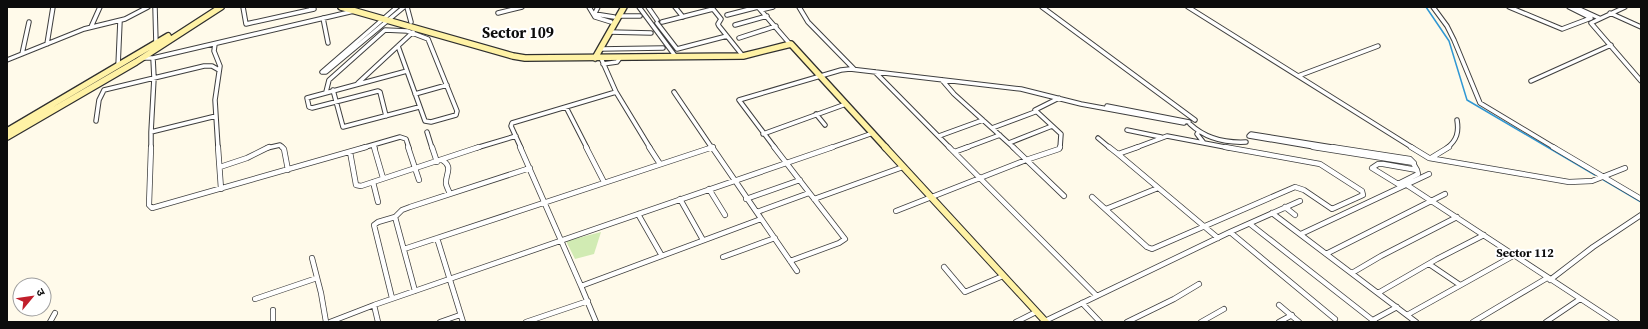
<svg xmlns="http://www.w3.org/2000/svg" width="1648" height="329" font-family="'Source Serif 4','Noto Sans Devanagari',serif">
	<rect width="100%" height="100%" fill="#fffaea"/>
	<!-- green -->
	<path fill="#d1ebb3" d="M601,232L594,254L575,259L566,241Z"/>
	<g fill="none" stroke-linecap="round" stroke-linejoin="round">
		<!-- stream -->
		<path stroke="#3097d3" stroke-width="1.5" d="M1426,7L1449,41L1467,100L1595,175
			M1602,179L1641,202"/>
		<defs>
			<path id="street-far1" d="M155,7L156,44
				M243,7L246,24L314,9L310,7
				M397,7L322,72H326L404,7
				M407,7L411,22
				M589,7L595,17L611,22
				M639,7L676,57
				M648,7L657,20
				M675,7L683,17
				M799,7L808,22L854,69
				M1042,7L1195,120
				M1188,7L1413,148
				M1433,7L1447,26L1454,40L1480,103L1555,148
				M1509,7L1562,29L1591,18L1569,7
				M1575,7L1599,18
				M1625,7L1591,23L1641,81
				M761,10L773,7
				M498,13L522,7
				M1610,13L1641,27
				M595,14L614,17
				M594,15L598,7
				M727,15L758,7L790,44
				M619,16H640
				M323,18L328,43
				M662,22L713,9L721,19L718,24L719,26L743,56
				M657,23L677,49L727,36
				M735,25L767,16
				M91,27L100,7
				M610,32L651,33
				M739,38L776,26
				M47,44L53,7
				M215,44L214,51L220,66L215,100L218,148
				M600,49L663,48
				M22,54L29,22
				M143,58H153L354,11
				M153,58L154,78L151,132L216,116
				M601,58L616,92
				M7,60L84,29L125,19L148,7
				M603,64L617,62L620,58
				M118,66L120,21
				M875,72L950,148
				M1298,76L1378,46
				M942,80L954,94L1014,148
				M1531,81L1611,45
				M358,83L413,32
				M333,90L343,127L419,107
				M326,92L329,80L385,30L407,31L428,39L457,111L456,115L431,122L425,121L398,46
				M674,92L712,148
				M415,94L447,85
				M1059,98L1035,110L1061,134L1060,148
				M1107,106L1189,122
				M566,107L587,148
				M816,114L825,125
				M386,116L380,92L378,91L312,108L309,107L307,98L407,71
				M96,121L99,100L104,90L204,66H212L219,70
				M1190,124C1206,139 1225,143 1246,142
				M992,128L1035,112
				M1127,130L1161,137
				M1199,131L1197,134L1204,143L1230,148
				M427,132L432,148
				M763,134L846,104
				M939,136L983,120
				M1098,138L1110,148
				M1009,143L1052,126
				M374,145L375,148
				M151,148V132
				M267,148L280,145L283,148
				M362,148L400,137L406,139L409,148
				M476,148L516,136
				M521,148L511,126L512,123L616,92L650,148
				M711,148L713,147
				M775,148L739,100L841,70L850,69L1021,89L1081,104L1184,123
				M830,148L873,133
				M965,148L1000,135
				M1135,148L1167,136L1204,143
				M1320,148L1249,136L1251,134L1338,148
				M1447,148C1457,140 1459,132 1457,120"/>
			<path id="street" d="M151,147L149,205L152,208L366,147
				M218,147L221,189
				M282,147L284,149L288,170
				M374,147L383,178
				M408,147L419,180
				M432,147L437,162
				M520,147L581,286
				M586,147L604,182
				M649,147L660,164
				M712,147L797,271
				M774,147L845,239L839,243L790,261
				M949,147L1097,296
				M1013,147L1064,196
				M1109,147L1118,154
				M1138,147L1118,154L1218,238
				M1313,147L1414,163L1410,159L1332,147
				M1411,147L1429,158L1569,182L1592,181L1625,168
				M1553,147L1641,199
				M350,152L356,185L361,186L479,147
				M954,152L968,147
				M1431,158L1449,147
				M442,160C454,167 445,174 446,184C447,188 449,191 450,194
				M1413,163L1417,170L1418,174L1398,184L1372,168L1378,164H1383L1417,170
				M220,167L247,158L269,147
				M373,182L378,202
				M1407,185L1616,322
				M709,189L725,215
				M1092,197L1147,247L1152,249L1295,187L1304,190L1332,209L1363,195L1362,191L1320,164L1225,147
				M680,199L703,240
				M746,199L800,180
				M814,199L903,167
				M1300,201L1230,232L1335,319
				M1285,207L1295,215
				M1106,209L1158,188
				M896,211L1026,160L1059,149L1060,147
				M757,212L809,193
				M1272,213L1416,322
				M638,214L662,256
				M1250,224L1375,322
				M1301,234L1429,174
				M437,238L463,322
				M404,249L713,147
				M1326,254L1445,194
				M723,257L775,238
				M312,258L321,293L326,322
				M1429,264L1460,285
				M944,267L965,292L1003,276
				M1352,273L1381,256L1457,217
				M1550,280L1593,247L1641,215
				M415,291L395,217L402,210L410,207L530,168
				M1378,293L1437,259L1484,235
				M392,298L374,225L378,222L395,217
				M255,299L317,278
				M1082,303L1100,322
				M374,305L378,322
				M1279,305L1299,322
				M273,310V322
				M1407,315L1513,256
				M1373,320L1397,307
				M1045,321L1230,232
				M50,322L55,313
				M330,322L374,305L833,147
				M440,322L460,315
				M526,322L588,301
				M596,322L581,286L761,219
				M1016,322L1036,312
				M1127,322L1174,299L1199,284
				M1201,322L1224,309
				M1279,322L1292,315
				M1473,322L1547,278
				M1546,322L1580,299"/>
			<path id="secondary-far1" d="M341,7L513,56L525,58L743,56L791,44L886,148
				M595,58L624,7
				M7,131L168,36
				M7,137L136,62L221,7"/>
			<path id="secondary" d="M885,147L1046,322"/>
		</defs>
		<!-- street-far1 casing -->
		<use href="#street-far1" stroke="#3f3f3f" stroke-width="5.5"/>
		<!-- street casing -->
		<use href="#street" stroke="#3f3f3f" stroke-width="6"/>
		<!-- secondary-far1 casing -->
		<use href="#secondary-far1" stroke="#2e2e2e" stroke-width="8"/>
		<!-- secondary casing -->
		<use href="#secondary" stroke="#2e2e2e" stroke-width="8"/>
		<!-- street-far1 -->
		<use href="#street-far1" stroke="#fff" stroke-width="3.5"/>
		<!-- street -->
		<use href="#street" stroke="#fff" stroke-width="4.5"/>
		<!-- secondary-far1 -->
		<use href="#secondary-far1" stroke="#fff2a5" stroke-width="5.5"/>
		<!-- secondary -->
		<use href="#secondary" stroke="#fff2a5" stroke-width="6"/>
	</g>
	<g text-anchor="middle" dominant-baseline="central" stroke-width="4" stroke-linejoin="round" paint-order="stroke">
		<!-- neighbourhood labels -->
		<g font-size="12" font-weight="bold" fill="#0c0c0c" stroke="#fff">
			<text x="1525" y="253">Sector 112</text>
		</g>
		<!-- district labels -->
		<g font-size="15" font-weight="bold" fill="#0c0c0c" stroke="#fff">
			<text x="518" y="32">Sector 109</text>
		</g>
	</g>
	<!-- border -->
	<rect width="1648" height="329" fill="none" stroke="#0c0c0c" stroke-width="16"/>
	<!-- north arrow -->
	<g transform="translate(32 297) rotate(61)"><circle r="19" fill="#ffffff" stroke="#9e9e9e"/>
	<path d="M0-3L7 15L0 10L-7 15Z" fill="#c11e2b"/>
	<text y="-6" font-size="11" font-weight="bold" text-anchor="middle" fill="#0c0c0c">उ</text>
	</g>
</svg>
